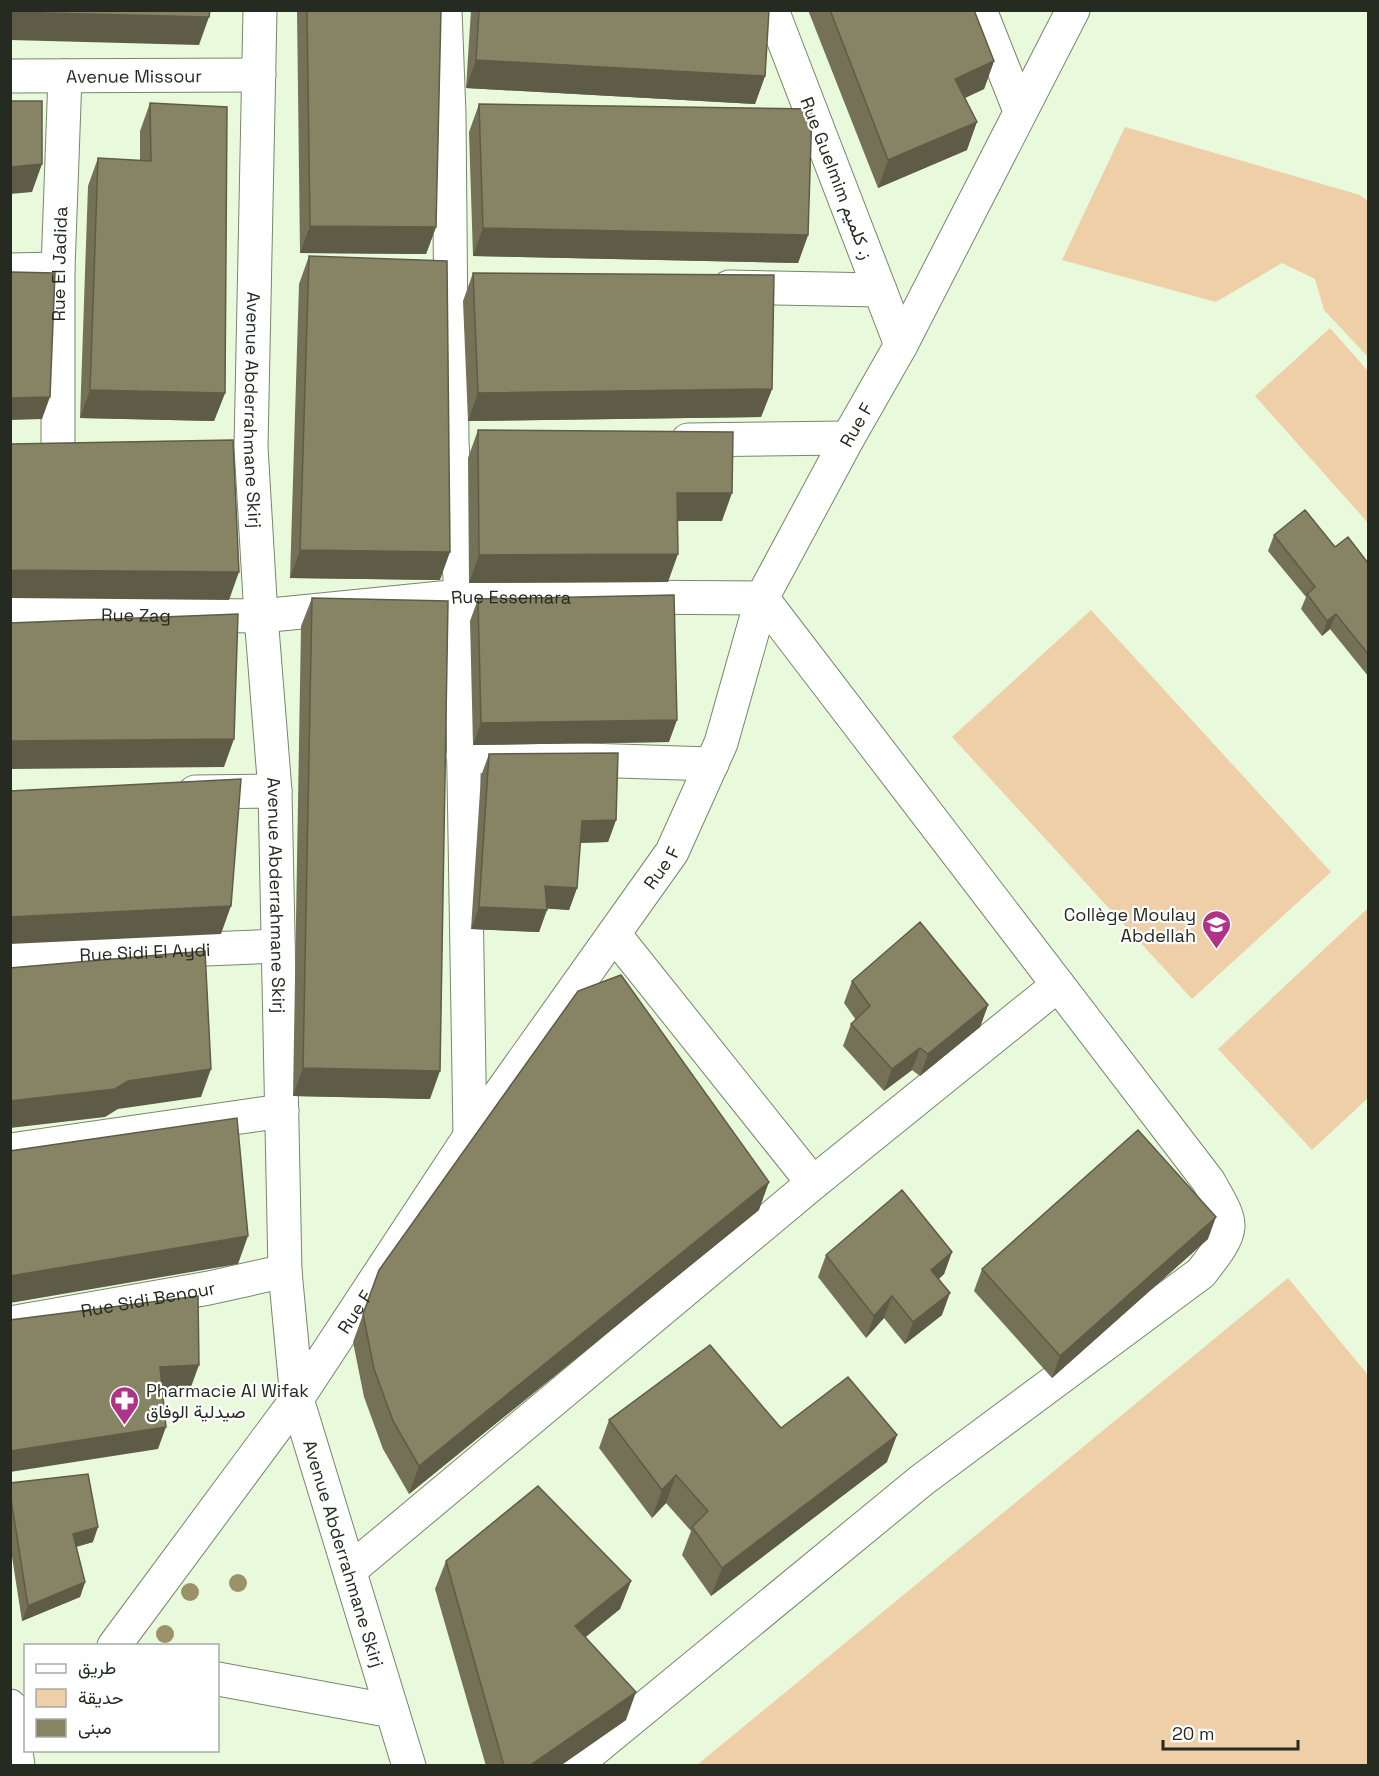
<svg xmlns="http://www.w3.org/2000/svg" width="1379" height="1776" font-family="'Space Grotesk',Vazirmatn,sans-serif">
	<rect width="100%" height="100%" fill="#e9fadc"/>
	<!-- green -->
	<path fill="#efcfa7" d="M1125,127L1360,195L1368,201V357L1324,310L1315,279L1282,263L1216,302L1062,260Z
		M1330,328L1368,371V523L1255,396Z
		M1091,610L1331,872L1192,999L952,737Z
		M1368,908V1098L1312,1150L1218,1049Z
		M1288,1278L1368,1375V1765H697Z"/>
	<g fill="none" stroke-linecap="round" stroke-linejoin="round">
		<defs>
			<g id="street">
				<path d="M445,10L449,114L452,442L461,596L470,1136"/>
				<path d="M772,10L901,345"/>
				<path d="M980,10L1020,111"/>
				<path id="s1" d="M10,76L259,75"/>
				<path d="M10,270L58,269"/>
				<path d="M729,287L880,290"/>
				<path d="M688,440L848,438"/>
				<path id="s2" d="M58,452V269L65,76"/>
				<path id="s3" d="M10,613L261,616L461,596L762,598L1209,1182C1215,1194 1229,1213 1228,1227C1227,1242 1209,1262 1201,1273L922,1480L574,1766"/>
				<path d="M463,756L712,764"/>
				<path d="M195,792L275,791"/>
				<path d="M614,934L813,1183"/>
				<path id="s4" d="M10,957L278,946"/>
				<path d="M10,1150L282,1111"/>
				<path id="s5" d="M10,1323L209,1288L285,1271"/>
				<path d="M350,1570L813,1183L1058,985"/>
				<path id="s6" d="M114,1646L297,1399L470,1136L672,852L721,743L762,598L848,438L901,345L1073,10"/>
				<path d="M218,1679L392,1711"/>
				<path d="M10,1706L18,1766"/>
			</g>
			<g id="secondary">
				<path id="s7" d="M260,10L251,447L261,616L275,791L285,1271L297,1399L409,1766"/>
			</g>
		</defs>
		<!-- street casing -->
		<use href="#street" stroke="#77866b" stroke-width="35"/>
		<!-- secondary casing -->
		<use href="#secondary" stroke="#77866b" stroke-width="35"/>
		<!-- street -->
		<use href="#street" stroke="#fff" stroke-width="33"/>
		<!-- secondary -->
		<use href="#secondary" stroke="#fff" stroke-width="33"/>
	</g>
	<!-- trees -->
	<g fill="#9c926a">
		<circle cx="238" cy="1583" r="9"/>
		<circle cx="190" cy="1592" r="9"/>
		<circle cx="165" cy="1634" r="9"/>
	</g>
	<!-- wall -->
	<path fill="#747157" d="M297,10H441L436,227L426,254L300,253Z
		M471,10H769L765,76L755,104L466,88Z
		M808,10H974L994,61L984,89L965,98L967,150L878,188Z
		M150,103L225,393L214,421L80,418L88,186L98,158L140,161V131Z
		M479,104L808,235L798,263L473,256L469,132Z
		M309,256L440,580L290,578L299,284Z
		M473,273L772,389L761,417L468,421L463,301Z
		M478,430L722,521H677L668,582L469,583L468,458Z
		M1274,535L1335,547L1368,563V676L1330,629L1322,636L1301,609L1306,597L1268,551Z
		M312,598L430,1099L293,1096L301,626Z
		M478,599L669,742L473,745L470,621Z
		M489,754L616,820L608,842L580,843L577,888L569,910L547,908L539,932L471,929L481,776Z
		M852,981L988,1005L980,1027L920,1076L912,1070L884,1091L843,1046L851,1024L856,1020L844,1003Z
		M759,1210L409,1494L383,1449L364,1397L353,1342L379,1270Z
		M1208,1239L1052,1378L974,1291L982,1269Z
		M952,1252L944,1274L939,1279L942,1315L905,1344L884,1318L866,1338L818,1277L826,1255Z
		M609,1420L781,1428L887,1462L711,1596L682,1555L691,1531L666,1503L652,1518L599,1448Z
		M10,1483L93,1542L76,1547L85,1582L80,1597L22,1621L10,1544Z
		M446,1561L631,1581L620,1609L585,1637L626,1720L560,1766H486L435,1589Z"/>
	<!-- shaded-wall -->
	<path fill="#5e5c47" d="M10,12L209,17L199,45L10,40Z
		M476,60L765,76L755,104L466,88Z
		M994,61L984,89L945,107L955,79Z
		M977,122L967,150L878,188L888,160Z
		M42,164L32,192L10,194V167Z
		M310,226L436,227L426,254L300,253Z
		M483,228L808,235L798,263L473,256Z
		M772,389L761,417L468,421L478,393Z
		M90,390L225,393L214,421L80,418Z
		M50,397L42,419L10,420V398Z
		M677,493H732L722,521H666Z
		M300,550L450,552L440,580L290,578Z
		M678,554L668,582L469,583L479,555Z
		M10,570L239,572L229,600L10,598Z
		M1336,614L1330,629L1322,636L1327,621Z
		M677,720L669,742L473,745L481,723Z
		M234,739L224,767L10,769V741Z
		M616,820L608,842L574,843L582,821Z
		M545,886L577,888L569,910L537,908Z
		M231,906L221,934L10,944V917Z
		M479,907L547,910L539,932L471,929Z
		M988,1005L980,1027L920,1076L928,1054Z
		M920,1048L912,1070L884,1091L892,1069Z
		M303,1068L440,1071L430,1099L293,1096Z
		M211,1069L201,1097L118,1109L105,1117L10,1128V1101L128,1081Z
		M769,1182L759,1210L409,1494L419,1466Z
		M1216,1217L1208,1239L1052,1378L1060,1356Z
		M248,1236L238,1264L10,1303V1276Z
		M952,1252L944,1274L923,1292L931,1270Z
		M950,1293L942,1315L905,1344L913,1322Z
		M892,1296L884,1318L866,1338L874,1316Z
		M199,1365L191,1387L152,1389L160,1367Z
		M166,1427L158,1449L10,1472V1451Z
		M897,1435L887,1462L711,1596L722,1568Z
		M676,1475L666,1503L652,1518L662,1490Z
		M98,1527L93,1542L68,1549L73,1534Z
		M631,1581L620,1609L565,1654L575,1626Z
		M85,1582L80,1597L22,1621L28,1606Z
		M636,1692L626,1720L560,1766H529Z"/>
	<!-- building -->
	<path fill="#878365" stroke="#5e5c47" stroke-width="1.5" d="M10,10H210L209,17L10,12Z
		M307,10H441L436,227L310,226Z
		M479,10H769L765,76L476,60Z
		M830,10H974L994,61L955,79L977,122L888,160Z
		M10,101H42V164L10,167Z
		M150,103L227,107L225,393L90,390L98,158L151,161Z
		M479,104L812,109L808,235L483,228Z
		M309,256L447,261L450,552L300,550Z
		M10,272L55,273L50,397L10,398Z
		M473,273L774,275L772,389L478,393Z
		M478,430L733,432L732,493H677L678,554L479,555Z
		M233,440L239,572L10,570V444Z
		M1305,510L1335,547L1348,537L1368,563V654L1336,614L1327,621L1307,594L1315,587L1274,535Z
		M674,595L677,720L481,723L478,599Z
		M312,598L448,601L440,1071L303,1068Z
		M238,614L234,739L10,741V623Z
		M618,753L616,820L582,821L577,888L545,886L547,910L479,907L489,754Z
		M241,779L231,906L10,917V791Z
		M920,922L988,1005L928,1054L920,1048L892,1069L851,1024L870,1006L852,981Z
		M205,951L211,1069L128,1081L115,1089L10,1101V968Z
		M621,975L769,1182L419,1466L393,1421L374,1369L363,1314L379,1270L578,991Z
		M237,1118L248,1236L10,1276V1151Z
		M1138,1130L1216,1217L1060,1356L982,1269Z
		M902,1190L952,1252L931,1270L950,1293L913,1322L892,1296L874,1316L826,1255Z
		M198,1296L199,1365L160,1367L166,1427L10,1451V1320Z
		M710,1345L781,1428L848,1377L897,1435L722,1568L692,1527L708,1511L676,1475L662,1490L609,1420Z
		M88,1474L98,1527L73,1534L85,1582L28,1606L10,1493V1483Z
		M538,1486L631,1581L575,1626L636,1692L529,1766H504L446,1561Z"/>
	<!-- icons -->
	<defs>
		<symbol id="school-pin" viewBox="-11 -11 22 30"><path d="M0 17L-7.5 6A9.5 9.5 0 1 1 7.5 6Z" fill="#af3487" stroke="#fff"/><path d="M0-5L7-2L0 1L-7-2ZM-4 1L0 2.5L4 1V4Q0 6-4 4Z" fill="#fff"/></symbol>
		<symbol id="pharmacy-pin" viewBox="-11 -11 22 30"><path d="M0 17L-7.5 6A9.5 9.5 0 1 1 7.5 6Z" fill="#af3487" stroke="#fff"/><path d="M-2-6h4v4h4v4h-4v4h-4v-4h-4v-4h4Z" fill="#fff"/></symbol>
	</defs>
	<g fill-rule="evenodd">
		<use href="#school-pin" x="1200" y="908" width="33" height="45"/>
		<use href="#pharmacy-pin" x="108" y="1384" width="33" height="45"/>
	</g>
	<g text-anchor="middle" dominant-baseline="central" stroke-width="4.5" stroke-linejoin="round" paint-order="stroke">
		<!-- street labels -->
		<g font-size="18" fill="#252b20" stroke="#fff">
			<text stroke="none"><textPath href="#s1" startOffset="124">Avenue Missour</textPath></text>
			<text transform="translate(837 178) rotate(69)">Rue Guelmim ز. كلميم</text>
			<text stroke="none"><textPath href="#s2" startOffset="188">Rue El Jadida</textPath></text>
			<text stroke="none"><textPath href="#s7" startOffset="400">Avenue Abderrahmane Skirj</textPath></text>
			<text stroke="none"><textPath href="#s6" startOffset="1438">Rue F</textPath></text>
			<text stroke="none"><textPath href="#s3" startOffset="502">Rue Essemara</textPath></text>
			<text stroke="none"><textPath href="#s3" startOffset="126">Rue Zag</textPath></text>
			<text stroke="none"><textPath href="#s6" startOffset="952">Rue F</textPath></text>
			<text stroke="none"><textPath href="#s7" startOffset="886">Avenue Abderrahmane Skirj</textPath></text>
			<text stroke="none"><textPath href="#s4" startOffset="135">Rue Sidi El Aydi</textPath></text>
			<text stroke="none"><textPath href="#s5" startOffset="140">Rue Sidi Benour</textPath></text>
			<text stroke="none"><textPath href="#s6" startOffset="412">Rue F</textPath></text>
			<text stroke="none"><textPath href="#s7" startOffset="1552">Avenue Abderrahmane Skirj</textPath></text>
		</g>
		<!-- poi labels -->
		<g font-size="18" fill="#252b20" stroke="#fff" text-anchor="end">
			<text x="1196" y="914">Collège Moulay<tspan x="1196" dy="21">Abdellah</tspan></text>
			<text x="146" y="1390" text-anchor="start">Pharmacie Al Wifak<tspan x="146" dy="21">صيدلية الوفاق</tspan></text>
		</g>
	</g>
	<!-- border -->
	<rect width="1379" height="1776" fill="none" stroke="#252b20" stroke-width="24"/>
	<!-- legend -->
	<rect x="24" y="1644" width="195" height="108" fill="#ffffff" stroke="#a8aaa6" stroke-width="1.5"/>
	<rect x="36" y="1664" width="30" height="9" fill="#ffffff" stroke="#a8aaa6" stroke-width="1.5"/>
	<text x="78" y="1674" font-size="18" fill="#252b20">طريق</text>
	<rect x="36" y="1689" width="30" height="18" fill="#efcfa7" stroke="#a8aaa6" stroke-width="1.5"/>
	<text x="78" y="1704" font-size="18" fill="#252b20">حديقة</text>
	<rect x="36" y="1719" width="30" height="18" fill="#878365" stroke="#a8aaa6" stroke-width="1.5"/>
	<text x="78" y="1734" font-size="18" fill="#252b20">مبنى</text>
	<!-- scale -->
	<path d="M1163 1740v9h135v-9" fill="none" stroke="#252b20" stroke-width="3"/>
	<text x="1172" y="1740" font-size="18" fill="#252b20" stroke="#ffffff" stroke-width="4.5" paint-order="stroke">20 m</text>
</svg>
